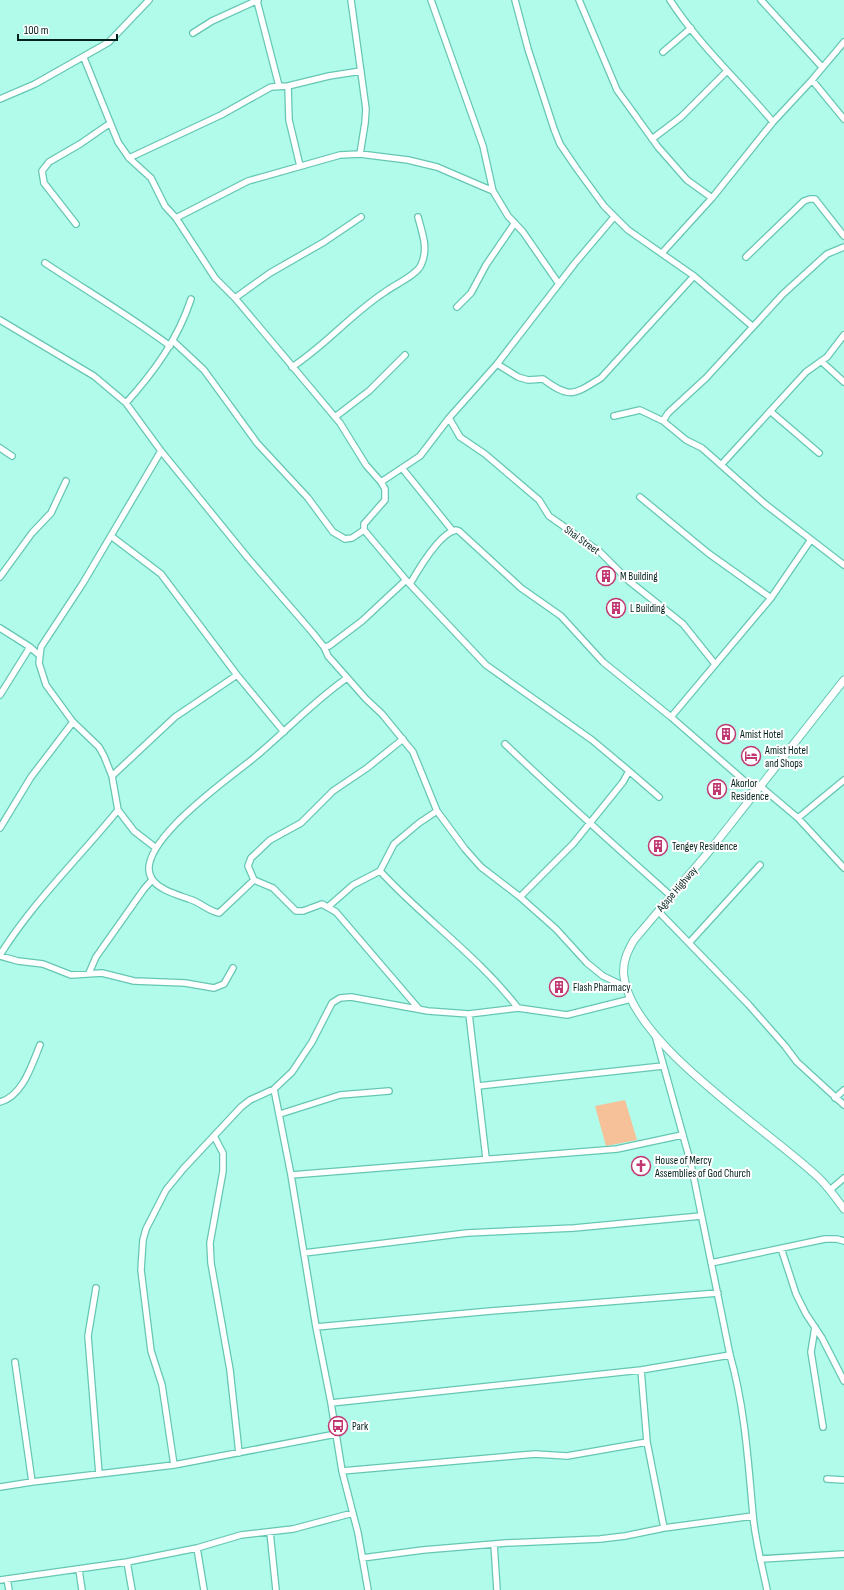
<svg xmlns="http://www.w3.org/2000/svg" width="844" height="1590" font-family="'Sofia Sans Condensed',sans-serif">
	<rect width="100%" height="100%" fill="#b0fbea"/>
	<!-- built -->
	<path fill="#88f6e0" d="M610,982L619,986L620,992L612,993L608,990L607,985Z"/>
	<!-- green -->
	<path fill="#f6c198" d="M625,1100L637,1140L606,1146L595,1106Z"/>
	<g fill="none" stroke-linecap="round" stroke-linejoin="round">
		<defs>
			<path id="minor" d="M351,0L366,109L365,123L360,154
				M431,0L483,146L493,191L508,216L523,232L559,284
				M515,0L528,49L554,129L560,144L577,169L604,206L628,230L694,276L752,326
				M579,0L617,90L658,147L687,180L712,198
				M670,0C699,45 739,81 773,122
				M761,0L822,67
				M257,1L279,86
				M193,33L212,21L258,0
				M663,52L691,28
				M84,58L118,142L129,158L151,178L165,206L176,218L215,278L235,298L340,423L366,465L381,482L385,489V500L364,524V530L406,580L486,665L592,740L629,771L623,782L573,844L520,897
				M812,80L844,119
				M288,86L289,120L300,166
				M0,99L35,84L109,42L149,0
				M652,139L681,117L727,71
				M129,158L221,115L271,87L288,86L329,76L361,71
				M176,218L248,181L340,155L360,154L408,160L437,167L493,191
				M76,224L44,183L42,171L49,162L80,144L109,124
				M844,247L827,254L783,294L706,378L668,413L663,421L686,440L702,448L765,504L844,565
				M662,253L712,198L773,122L812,80L844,42
				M746,257L804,201L810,199H815L844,236
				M45,263C87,291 130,316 170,346
				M235,298L270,273L324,242L361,217
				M457,307L471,293L486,265L514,224
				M0,320L94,376L126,403L161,451L248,558L312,632L324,647L328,656L366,699L382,714L413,752L437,811L465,849L481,867L520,897L556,929L587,963L603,976L626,987
				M173,341L204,370L257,443L308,498L333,532L345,539L352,538L364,530
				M821,361L844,382
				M497,364L518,377L528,380L543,379C570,399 573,395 601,378L694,276
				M292,367C326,345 351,314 385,292C394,285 417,275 421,265C429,248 422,233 418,217
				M126,403C154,372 178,339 191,299
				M770,411L819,453
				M614,416L640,410L663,421
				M335,417L369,391L405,355
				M449,418L460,437L485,454L539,500L549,516L600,552L629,581L683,624L715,664
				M0,448L12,456
				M721,465L806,372L827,357L844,335
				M402,468L452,530
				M381,482L420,456L449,418L497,364L575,263L614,217
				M640,497L708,553L771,598
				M111,536L161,574L237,675L284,732
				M0,577L32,533L51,513L66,481
				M410,584C418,570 440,533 456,530L459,531L521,588L561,616L603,662L671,717L756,791
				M0,628L30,647L39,655
				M324,647L329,646L362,621L406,580
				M0,695L30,647
				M671,717L771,598L810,541
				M403,739L367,768L333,791L301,823L270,840L251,858L248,866L254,880L273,888L296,911H303L322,904L336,912L419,1009
				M505,744C559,796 615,846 671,896
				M629,771L659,797
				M112,776L175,717L237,675
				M760,786L798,818L844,868
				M798,818L844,780
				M0,828L31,777L73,722
				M156,848L134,831L118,810L112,776L104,756L99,747L73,722L46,685L39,663L41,647L83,583L161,451
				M380,871C424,919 478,956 518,1008
				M254,880L219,913C208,911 200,902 189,899C178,895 159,890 152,879C130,846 234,775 255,757C286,731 314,701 347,678
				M329,906L353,885L380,871L394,844L419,823L437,811
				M658,911L748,1004L785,1046L797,1062L844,1105
				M689,943L760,865
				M0,955C33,902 79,858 118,810
				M0,956L18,961L43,964L71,975L102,973L134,981L185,983L214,988L224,984L233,968
				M89,973L96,957L144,889L152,880
				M469,1014L486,1158
				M655,1035L691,1164L730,1355C745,1408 748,1461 753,1515C755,1540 762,1565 767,1590
				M478,1086L663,1066
				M274,1089L291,1175L316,1327L331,1403L342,1471L358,1533L368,1590
				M835,1098L844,1090
				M0,1102C23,1096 32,1064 40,1045
				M280,1114L340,1095L389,1091
				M214,1136L223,1153V1171L210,1243L211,1263L230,1370L239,1453
				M291,1175L617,1149L682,1135
				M830,1190L844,1178
				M781,1248L796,1294L806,1314L822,1338L844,1381
				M304,1253L467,1233L574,1228L701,1216
				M711,1263L825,1239H837L844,1241
				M96,1288L88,1336L99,1474
				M316,1327L491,1311L718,1293
				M815,1327L811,1352L823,1427
				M15,1362L32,1482
				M641,1370L647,1442L664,1528
				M331,1403L641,1370L730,1355
				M174,1465L162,1385L151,1351L141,1270L143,1240L146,1229L166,1190L184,1168L241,1107L250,1100L274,1089L292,1072L312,1042L332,1003L340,998L351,997L428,1011L469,1014L518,1008L567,1015L631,999
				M342,1471L535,1454L567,1456L647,1442
				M827,1479L844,1480
				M0,1487L32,1482L174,1465L336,1434
				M270,1532L276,1590
				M494,1544L497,1590
				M197,1548L204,1590
				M362,1558L423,1550L506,1543L600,1539L625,1536L664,1528L753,1516
				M760,1559L844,1554
				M127,1562L132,1590
				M79,1570L82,1590
				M7,1579L9,1590
				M0,1580L127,1562L197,1548L241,1535L293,1529L353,1513"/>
			<path id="tertiary" d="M844,680L711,849L634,940C627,952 622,963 624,977C633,1045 770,1131 819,1178C829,1188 836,1198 844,1209"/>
		</defs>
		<!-- minor casing -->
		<use href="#minor" stroke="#65c7b3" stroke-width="8"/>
		<!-- tertiary casing -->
		<use href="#tertiary" stroke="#65c7b3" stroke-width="9"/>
		<!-- minor -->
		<use href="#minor" stroke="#fff" stroke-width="5.5"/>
		<!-- tertiary -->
		<use href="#tertiary" stroke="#fff" stroke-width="7"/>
	</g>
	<!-- icons -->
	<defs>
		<symbol id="building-ring" viewBox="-11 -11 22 22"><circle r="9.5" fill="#fff" stroke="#c03771" stroke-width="1.5"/><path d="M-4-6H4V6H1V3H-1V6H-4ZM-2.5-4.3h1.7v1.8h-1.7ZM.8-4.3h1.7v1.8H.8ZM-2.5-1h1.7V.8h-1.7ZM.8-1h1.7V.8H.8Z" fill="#c03771"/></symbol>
		<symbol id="hotel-ring" viewBox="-11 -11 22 22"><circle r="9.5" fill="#fff" stroke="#c03771" stroke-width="1.5"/><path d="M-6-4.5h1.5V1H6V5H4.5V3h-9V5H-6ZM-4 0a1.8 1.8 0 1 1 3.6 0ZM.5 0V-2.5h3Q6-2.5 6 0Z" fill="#c03771"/></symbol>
		<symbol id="church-ring" viewBox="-11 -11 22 22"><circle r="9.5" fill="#fff" stroke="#c03771" stroke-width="1.5"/><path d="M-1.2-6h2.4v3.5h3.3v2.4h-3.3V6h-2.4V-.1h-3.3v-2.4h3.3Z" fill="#c03771"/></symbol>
		<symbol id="bus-ring" viewBox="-11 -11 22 22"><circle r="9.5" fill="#fff" stroke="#c03771" stroke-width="1.5"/><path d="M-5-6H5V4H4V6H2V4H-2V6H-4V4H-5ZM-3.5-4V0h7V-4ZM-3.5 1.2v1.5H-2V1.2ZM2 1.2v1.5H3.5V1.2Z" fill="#c03771"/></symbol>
	</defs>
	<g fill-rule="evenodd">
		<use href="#building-ring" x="595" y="565" width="22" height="22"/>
		<use href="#building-ring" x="605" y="597" width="22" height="22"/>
		<use href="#building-ring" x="715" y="723" width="22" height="22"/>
		<use href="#hotel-ring" x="740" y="745" width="22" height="22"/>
		<use href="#building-ring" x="706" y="778" width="22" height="22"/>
		<use href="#building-ring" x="647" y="835" width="22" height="22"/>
		<use href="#building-ring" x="548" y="976" width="22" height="22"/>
		<use href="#church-ring" x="630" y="1155" width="22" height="22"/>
		<use href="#bus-ring" x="327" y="1415" width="22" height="22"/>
	</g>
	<g text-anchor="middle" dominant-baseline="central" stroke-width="4" stroke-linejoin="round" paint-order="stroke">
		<!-- street labels -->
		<g font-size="11" fill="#02221c" stroke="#fff">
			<text transform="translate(582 540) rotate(36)">Shai Street</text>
			<text transform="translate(677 889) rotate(-49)">Agape Highway</text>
		</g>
		<!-- poi labels -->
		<g font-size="11" fill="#02221c" stroke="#fff" text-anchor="start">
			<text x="620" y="576">M Building</text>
			<text x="630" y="608">L Building</text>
			<text x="740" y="734">Amist Hotel</text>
			<text x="765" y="750">Amist Hotel<tspan x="765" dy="13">and Shops</tspan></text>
			<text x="731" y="783">Akorlor<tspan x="731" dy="13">Residence</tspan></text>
			<text x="672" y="846">Tengey Residence</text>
			<text x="573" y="987">Flash Pharmacy</text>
			<text x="655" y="1160">House of Mercy<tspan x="655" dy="13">Assemblies of God Church</tspan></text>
			<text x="352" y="1426">Park</text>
		</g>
	</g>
	<!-- scale -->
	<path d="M18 34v6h99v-6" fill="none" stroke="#02221c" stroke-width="2"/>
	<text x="24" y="34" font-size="12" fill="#02221c" stroke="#ffffff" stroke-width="3" paint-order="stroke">100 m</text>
</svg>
